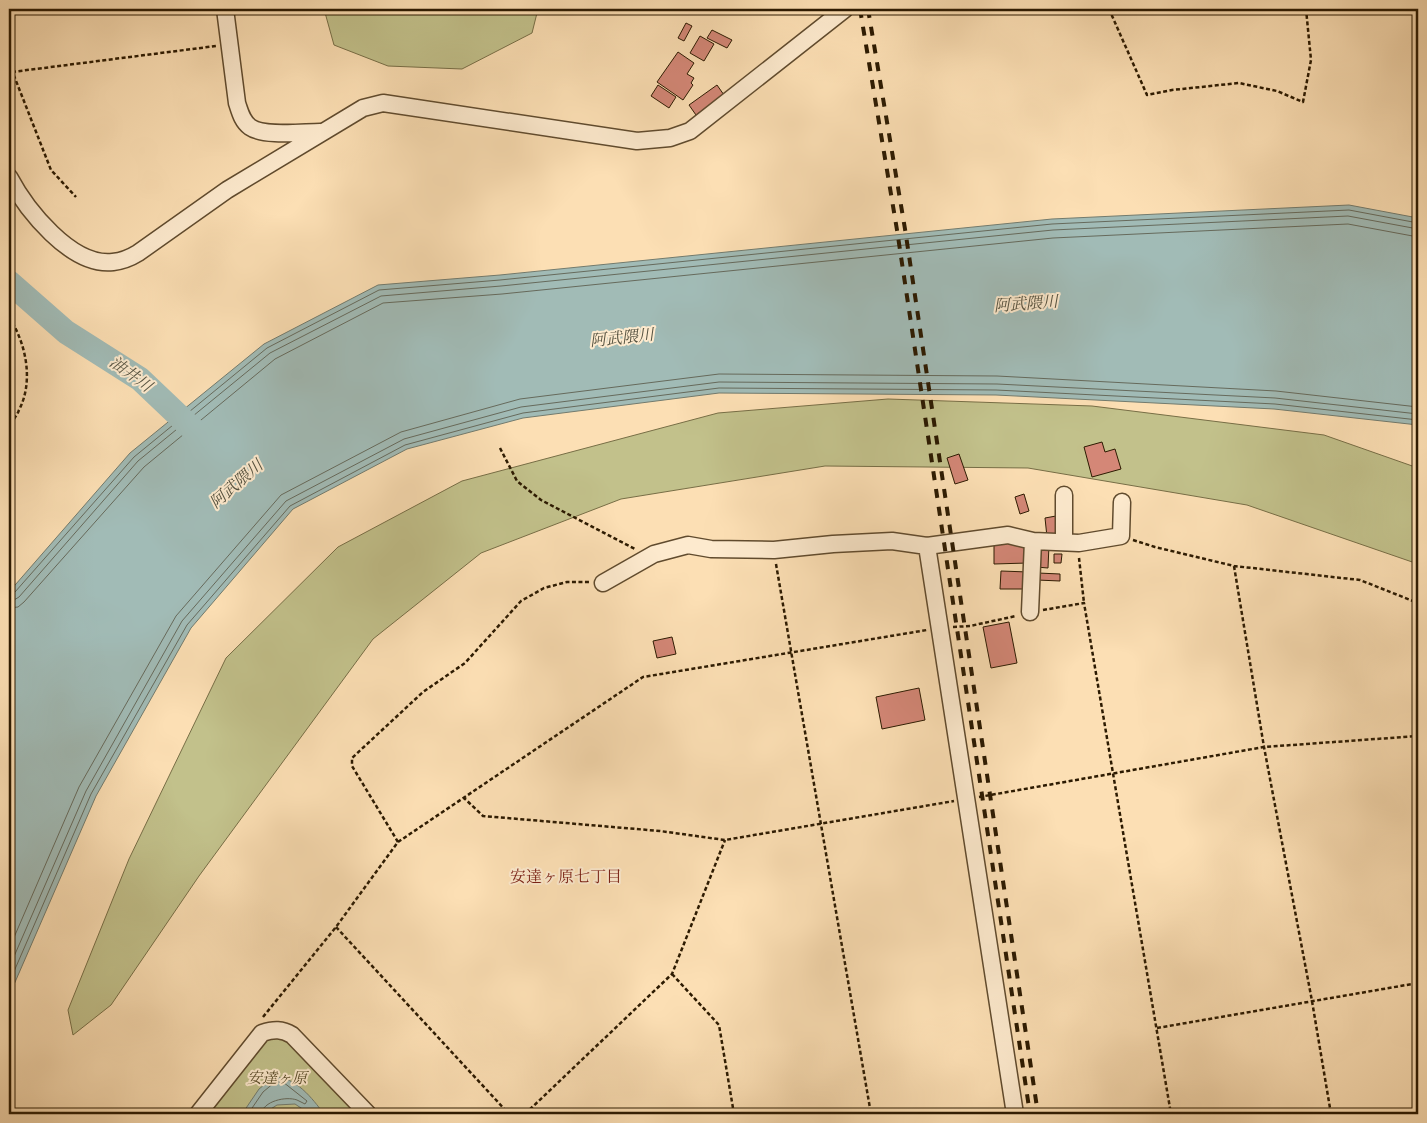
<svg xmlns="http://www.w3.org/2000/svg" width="1427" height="1123" font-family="Vollkorn,'Noto Serif JP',serif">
	<rect width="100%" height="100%" fill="#fcdfb4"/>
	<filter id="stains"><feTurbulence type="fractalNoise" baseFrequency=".004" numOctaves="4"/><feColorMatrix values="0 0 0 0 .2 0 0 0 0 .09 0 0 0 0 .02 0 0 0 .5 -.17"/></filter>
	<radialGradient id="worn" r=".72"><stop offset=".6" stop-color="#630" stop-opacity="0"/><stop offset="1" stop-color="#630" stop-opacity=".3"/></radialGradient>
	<!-- green -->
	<path fill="#c2c18b" stroke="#776e46" d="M324,9H538L532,33L462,69L388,66L334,45Z
		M888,399L1092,406L1324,435L1418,468V564L1247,505L1028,468L825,466L621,499L481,553L373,639L199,876L111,1005L73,1035L68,1010L129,859L226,658L338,547L462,481L718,413Z
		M279,1033L360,1114H203L262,1039Z"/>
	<!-- water -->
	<path fill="#a1bbb6" stroke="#727b6e" d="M1349,205L1418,218V425L1274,409L996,395L719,393L523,418L407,449L293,509L191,628L96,796L9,996V592L130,453L264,344L378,285L500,275L1052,219Z
		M274,1077C296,1077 312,1098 324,1114H308L307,1112L295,1104L277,1105L263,1114H242L259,1089Z"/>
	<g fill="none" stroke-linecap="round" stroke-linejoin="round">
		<!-- shore -->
		<path stroke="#666a5c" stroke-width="1" d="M9,594L15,592L134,457L267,348L379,290L500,280L1052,224L1349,210L1418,223
			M9,601L14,600L19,597L138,461L270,353L381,296L501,286L1053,230L1348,216L1418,229
			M9,608L18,607L24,602L144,467L275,359L383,303L502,294L1053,238L1348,224L1418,237
			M9,949L79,787L176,616L281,495L401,432L520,399L719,374L997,376L1276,391L1418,407
			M9,968L86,791L182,621L286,501L404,439L521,407L719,382L997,384L1275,398L1418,414
			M9,983L91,794L187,625L290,506L405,445L523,413L719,388L996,390L1275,404L1418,420
			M248,1114L263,1092L275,1082H283L307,1101L305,1104C302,1103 300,1101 297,1100C286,1096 263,1101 261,1114"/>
		<!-- river -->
		<path stroke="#a1bbb6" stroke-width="24" d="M9,282L66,332L140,379L200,436"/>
	</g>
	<!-- building -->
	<path fill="#d48777" stroke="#2c1a01" d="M686,23L692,26L684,41L678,38Z
		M712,30L732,40L727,48L707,38Z
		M700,36L714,44L704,61L690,53Z
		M678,52L694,63L687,74L694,78L691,83L693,85L683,100L657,82Z
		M658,85L676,97L669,108L651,96Z
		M717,85L724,95L696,115L689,105Z
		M1102,442L1105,452L1115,449L1121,469L1092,477L1084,447Z
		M959,454L968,480L955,484L947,458Z
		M1024,494L1029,511L1020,514L1015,497Z
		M1056,516L1058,536L1047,537L1045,518Z
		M1027,542L1028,563L994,564V543Z
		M1037,544L1049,545L1048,568L1036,567Z
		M1054,554H1062L1061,563H1054Z
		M1001,571L1028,572L1027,589H1000Z
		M1038,573L1060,574V581L1037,580Z
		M1009,622L1017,663L991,668L983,627Z
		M672,637L676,654L657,658L653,641Z
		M919,688L925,720L882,729L876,697Z"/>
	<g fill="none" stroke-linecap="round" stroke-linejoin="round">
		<defs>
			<path id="minor" d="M225,9L237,103C240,112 242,121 250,127C264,137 303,132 320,132
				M9,177C26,209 71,267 113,262C122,261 130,258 138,253L227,190L363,108L383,103L637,141L670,138L690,131L845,9
				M1064,542V495
				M927,546L1015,1114
				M603,583L654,554L688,545L711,549L774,550L833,544L892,541L927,546L1008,535L1033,541L1079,543L1121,536L1122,502
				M1030,612L1033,541
				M198,1114L262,1033C274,1029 282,1029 292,1035L368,1114"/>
		</defs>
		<!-- minor casing -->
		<use href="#minor" stroke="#604b2e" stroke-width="19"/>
		<!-- path -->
		<path stroke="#2c1a01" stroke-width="2.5" stroke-dasharray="4 2.5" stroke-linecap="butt" d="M1109,9L1147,95L1172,90L1239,83L1277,91L1303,102L1311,60L1306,9
			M9,63L51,170L76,197
			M12,72L216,46
			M9,317C26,343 34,381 19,410C17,416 12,421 9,426
			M500,448L517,481L541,500L635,549
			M1133,540L1155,547L1234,566L1360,580L1418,603
			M1079,558L1084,603
			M776,564L871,1114
			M1234,566L1264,747L1312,1001L1331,1114
			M1043,610L1084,603L1171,1114
			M953,627L970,626L1016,616
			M463,797L483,816L660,831L725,840L954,801
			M979,797L1264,747L1418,736
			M398,842L352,766V758L423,692L465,663L521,601L544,588L567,582H590
			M336,927L509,1114
			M672,974L719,1025L734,1114
			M263,1017L336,927L398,842L643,677L927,630
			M1157,1028L1418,983
			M525,1114L672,974L725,840"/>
		<!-- minor -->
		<use href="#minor" stroke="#fdeace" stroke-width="16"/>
		<!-- rail -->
		<path stroke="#2c1a01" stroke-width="4" stroke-dasharray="9 9" stroke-linecap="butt" d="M860,9L897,230L1030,1114
			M868,9L905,229L1038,1114"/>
	</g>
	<g text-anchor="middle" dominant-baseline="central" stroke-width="4" stroke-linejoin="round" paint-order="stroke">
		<!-- park labels -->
		<g font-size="15" font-style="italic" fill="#594c2a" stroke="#fdeace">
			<text x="277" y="1079">安達ヶ原</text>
		</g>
		<!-- water labels -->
		<g font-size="16" font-style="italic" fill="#555240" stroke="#fdeace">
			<text transform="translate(1026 305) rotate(-4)">阿武隈川</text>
			<text transform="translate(622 339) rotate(-6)">阿武隈川</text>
			<text transform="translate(130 375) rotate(36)">油井川</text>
			<text transform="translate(237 485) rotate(-41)">阿武隈川</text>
		</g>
		<!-- neighbourhood labels -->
		<g font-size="16" fill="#7a1f14" stroke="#fdeace">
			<text x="566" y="878">安達ヶ原七丁目</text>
		</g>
	</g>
	<!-- margin -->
	<rect width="1427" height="1123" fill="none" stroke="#fcdfb4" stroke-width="30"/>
	<rect x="10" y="10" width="1407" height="1103" fill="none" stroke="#2c1a01" stroke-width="2.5"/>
	<rect x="15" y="15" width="1397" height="1093" fill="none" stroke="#2c1a01"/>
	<rect width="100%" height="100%" filter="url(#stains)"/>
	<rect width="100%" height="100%" fill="url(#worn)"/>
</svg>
